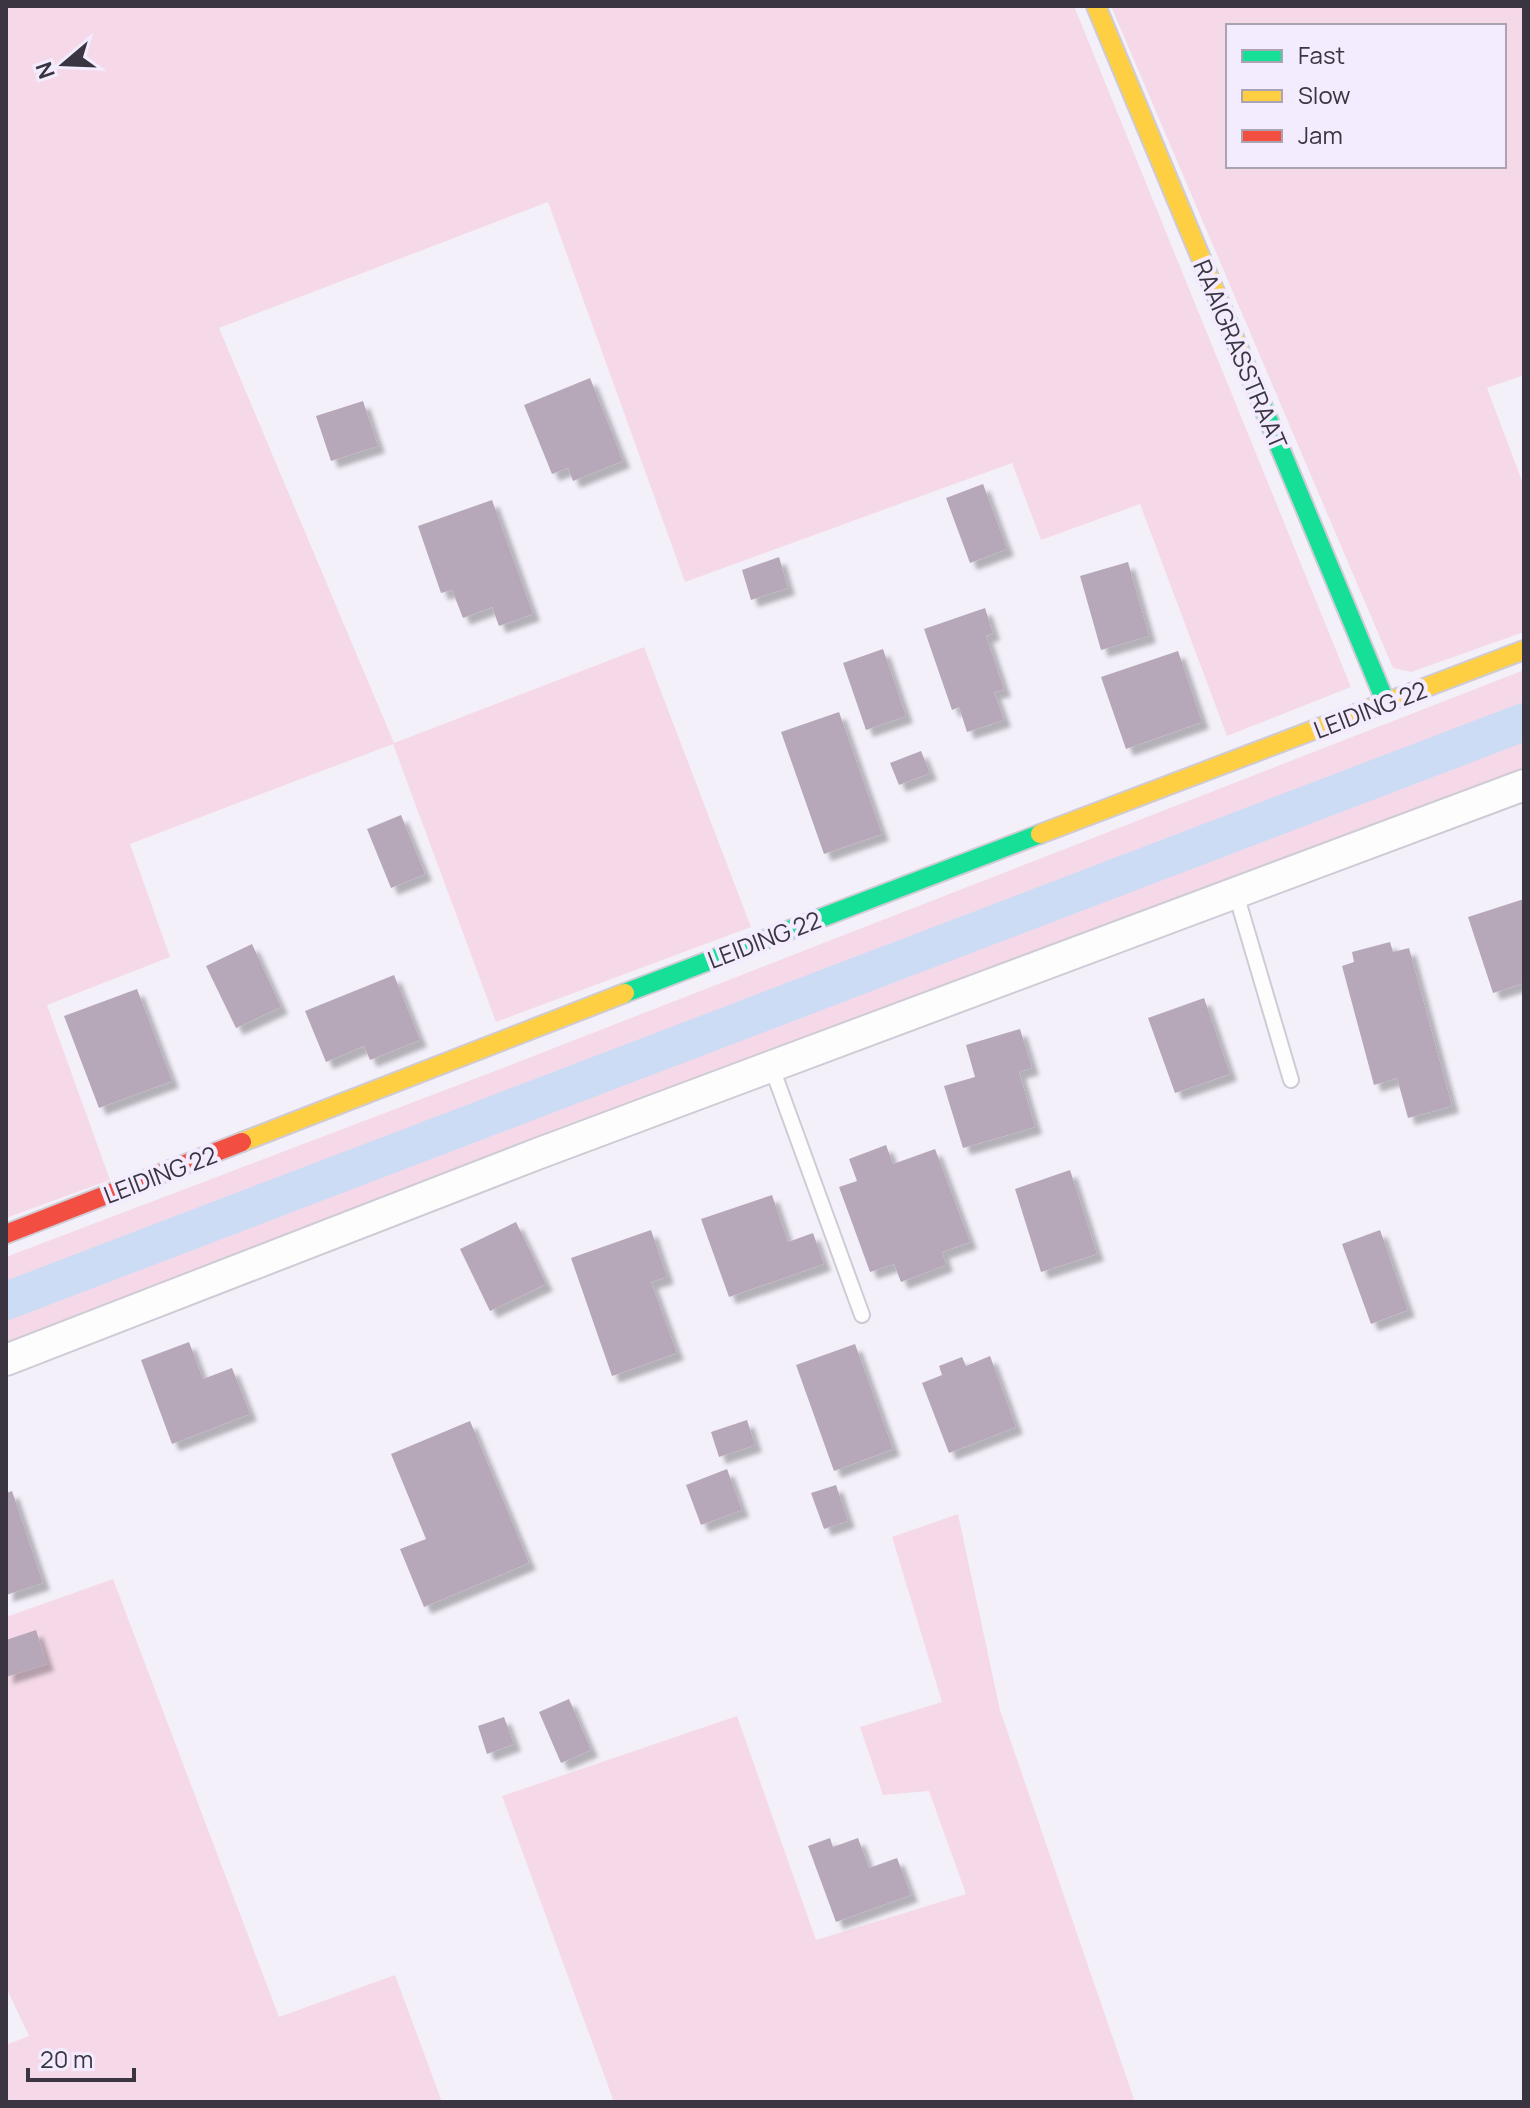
<svg xmlns="http://www.w3.org/2000/svg" width="1530" height="2108" font-family="Manrope,sans-serif">
	<defs>
		<filter id="shadow"><feDropShadow dx="7" dy="7" stdDeviation="2" flood-color="#0004"/></filter>
	</defs>
	<rect width="100%" height="100%" fill="#f4f0fa"/>
	<!-- green -->
	<path fill="#f5d9e8" fill-rule="evenodd" d="M6,6H1074L1351,687L1227,736L1140,504L1041,540L1012,463L685,582L548,202L219,328L394,743L644,647L751,927L496,1022L393,744L130,844L170,957L47,1005L110,1180L6,1218Z
		M1111,6H1524V375L1487,388L1524,486V632L1411,672L1393,668ZM1228,26H1504V166H1228Z
		M1524,670V773L6,1348V1257L495,1071Z
		M958,1514L1000,1710L1135,2102H614L502,1796L737,1716L816,1940L966,1894L929,1791L883,1795L860,1727L942,1702L892,1537Z
		M113,1579L279,2017L395,1975L442,2102H6V2045L29,2036L6,1987V1617Z"/>
	<g fill="none" stroke-linecap="round" stroke-linejoin="round">
		<!-- canal -->
		<path stroke="#ccdcf4" stroke-width="38" d="M6,1301L1524,722"/>
	</g>
	<!-- building -->
	<path fill="#b6a8b9" filter="url(#shadow)" d="M590,378L623,461L573,481L568,468L552,474L524,405Z
		M363,401L378,446L331,461L316,416Z
		M983,484L1007,549L970,563L946,498Z
		M492,500L533,614L499,626L492,607L463,618L452,590L441,593L418,526Z
		M779,557L788,588L751,600L742,570Z
		M1128,562L1149,636L1101,650L1080,576Z
		M985,608L993,633L986,636L1004,690L994,692L1004,720L967,732L959,707L952,710L924,629Z
		M883,649L906,716L866,730L843,663Z
		M1178,651L1202,722L1126,749L1101,677Z
		M839,712L882,834L824,854L781,732Z
		M921,751L930,773L899,785L890,763Z
		M401,815L425,874L391,888L367,829Z
		M1524,899V983L1493,993L1468,917Z
		M1390,942L1393,952L1409,948L1452,1106L1408,1118L1397,1078L1374,1085L1342,966L1354,962L1352,952Z
		M252,944L281,1007L236,1028L206,966Z
		M394,975L420,1040L370,1060L364,1046L326,1062L305,1011Z
		M137,989L172,1081L99,1108L64,1016Z
		M1204,998L1230,1074L1175,1093L1148,1018Z
		M1020,1029L1032,1068L1019,1072L1035,1127L963,1148L944,1086L975,1077L966,1045Z
		M886,1145L893,1164L935,1149L970,1242L942,1252L946,1265L901,1282L894,1264L870,1272L839,1187L857,1181L849,1159Z
		M1070,1170L1097,1254L1041,1272L1015,1189Z
		M772,1195L788,1242L813,1233L824,1264L729,1297L701,1219Z
		M516,1222L546,1284L490,1311L460,1249Z
		M651,1230L667,1277L651,1282L677,1353L612,1376L571,1258Z
		M1380,1230L1408,1310L1371,1324L1342,1244Z
		M189,1342L203,1379L232,1368L250,1414L172,1444L141,1360Z
		M855,1344L893,1449L834,1471L796,1365Z
		M990,1356L1016,1427L949,1453L922,1383L942,1375L939,1366L962,1357L966,1366Z
		M747,1420L755,1445L719,1457L711,1432Z
		M470,1421L529,1563L424,1607L400,1549L426,1539L391,1454Z
		M727,1469L742,1510L701,1525L686,1485Z
		M836,1485L848,1521L824,1529L811,1493Z
		M12,1491L43,1583L6,1595V1493Z
		M36,1630L47,1664L6,1677V1640Z
		M569,1699L591,1750L561,1763L539,1712Z
		M504,1717L514,1744L487,1754L478,1726Z
		M830,1838L833,1847L858,1838L869,1868L897,1858L911,1895L836,1922L808,1846Z"/>
	<g fill="none" stroke-linecap="round" stroke-linejoin="round">
		<defs>
			<path id="lane" d="M1236,894L1291,1080
				M772,1068L862,1315"/>
			<path id="street" d="M6,1360L537,1154L1524,785"/>
			<path id="fast" d="M1248,371L1386,703
				M625,993L1040,834"/>
			<path id="slow" d="M1096,6L1248,371
				M1040,834L1524,650
				M242,1142L625,993"/>
			<path id="jam" d="M6,1234L242,1142"/>
		</defs>
		<!-- lane casing -->
		<use href="#lane" stroke="#cfcbd5" stroke-width="18"/>
		<!-- street casing -->
		<use href="#street" stroke="#cfcbd5" stroke-width="34"/>
		<!-- fast casing -->
		<use href="#fast" stroke="#cfcbd5" stroke-width="22"/>
		<!-- slow casing -->
		<use href="#slow" stroke="#cfcbd5" stroke-width="22"/>
		<!-- jam casing -->
		<use href="#jam" stroke="#cfcbd5" stroke-width="22"/>
		<!-- lane -->
		<use href="#lane" stroke="#fdfdfe" stroke-width="14"/>
		<!-- street -->
		<use href="#street" stroke="#fdfdfe" stroke-width="30"/>
		<!-- fast -->
		<use href="#fast" stroke="#16e098" stroke-width="18"/>
		<!-- slow -->
		<use href="#slow" stroke="#ffcf43" stroke-width="18"/>
		<!-- jam -->
		<use href="#jam" stroke="#f24e42" stroke-width="18"/>
	</g>
	<g text-anchor="middle" dominant-baseline="central" stroke-width="8" stroke-linejoin="round" paint-order="stroke">
		<!-- street labels -->
		<g font-size="24" fill="#3a3541" stroke="#f3ecfe">
			<text transform="translate(1241 354) rotate(67)">RAAIGRASSTRAAT</text>
			<text transform="translate(1370 709) rotate(-21)">LEIDING 22</text>
			<text transform="translate(764 939) rotate(-21)">LEIDING 22</text>
			<text transform="translate(160 1174) rotate(-21)">LEIDING 22</text>
		</g>
	</g>
	<!-- border -->
	<rect width="1530" height="2108" fill="none" stroke="#3a3541" stroke-width="16"/>
	<!-- legend -->
	<rect x="1226" y="24" width="280" height="144" fill="#f3ecfe" stroke="#a9a3b2" stroke-width="2"/>
	<rect x="1242" y="50" width="40" height="12" fill="#16e098" stroke="#a9a3b2" stroke-width="2"/>
	<text x="1298" y="64" font-size="24" fill="#3a3541">Fast</text>
	<rect x="1242" y="90" width="40" height="12" fill="#ffcf43" stroke="#a9a3b2" stroke-width="2"/>
	<text x="1298" y="104" font-size="24" fill="#3a3541">Slow</text>
	<rect x="1242" y="130" width="40" height="12" fill="#f24e42" stroke="#a9a3b2" stroke-width="2"/>
	<text x="1298" y="144" font-size="24" fill="#3a3541">Jam</text>
	<!-- north arrow -->
	<g transform="translate(64 64) rotate(251)" stroke="#f3ecfe" stroke-width="6" paint-order="stroke">
	<path d="M0-6L14 30L0 20L-14 30Z" fill="#3a3541"/>
	<text y="-12" font-size="22" font-weight="bold" text-anchor="middle" fill="#3a3541">N</text>
	</g>
	<!-- scale -->
	<path d="M28 2068v12h106v-12" fill="none" stroke="#3a3541" stroke-width="4"/>
	<text x="40" y="2068" font-size="24" fill="#3a3541" stroke="#f3ecfe" stroke-width="6" paint-order="stroke">20 m</text>
</svg>
